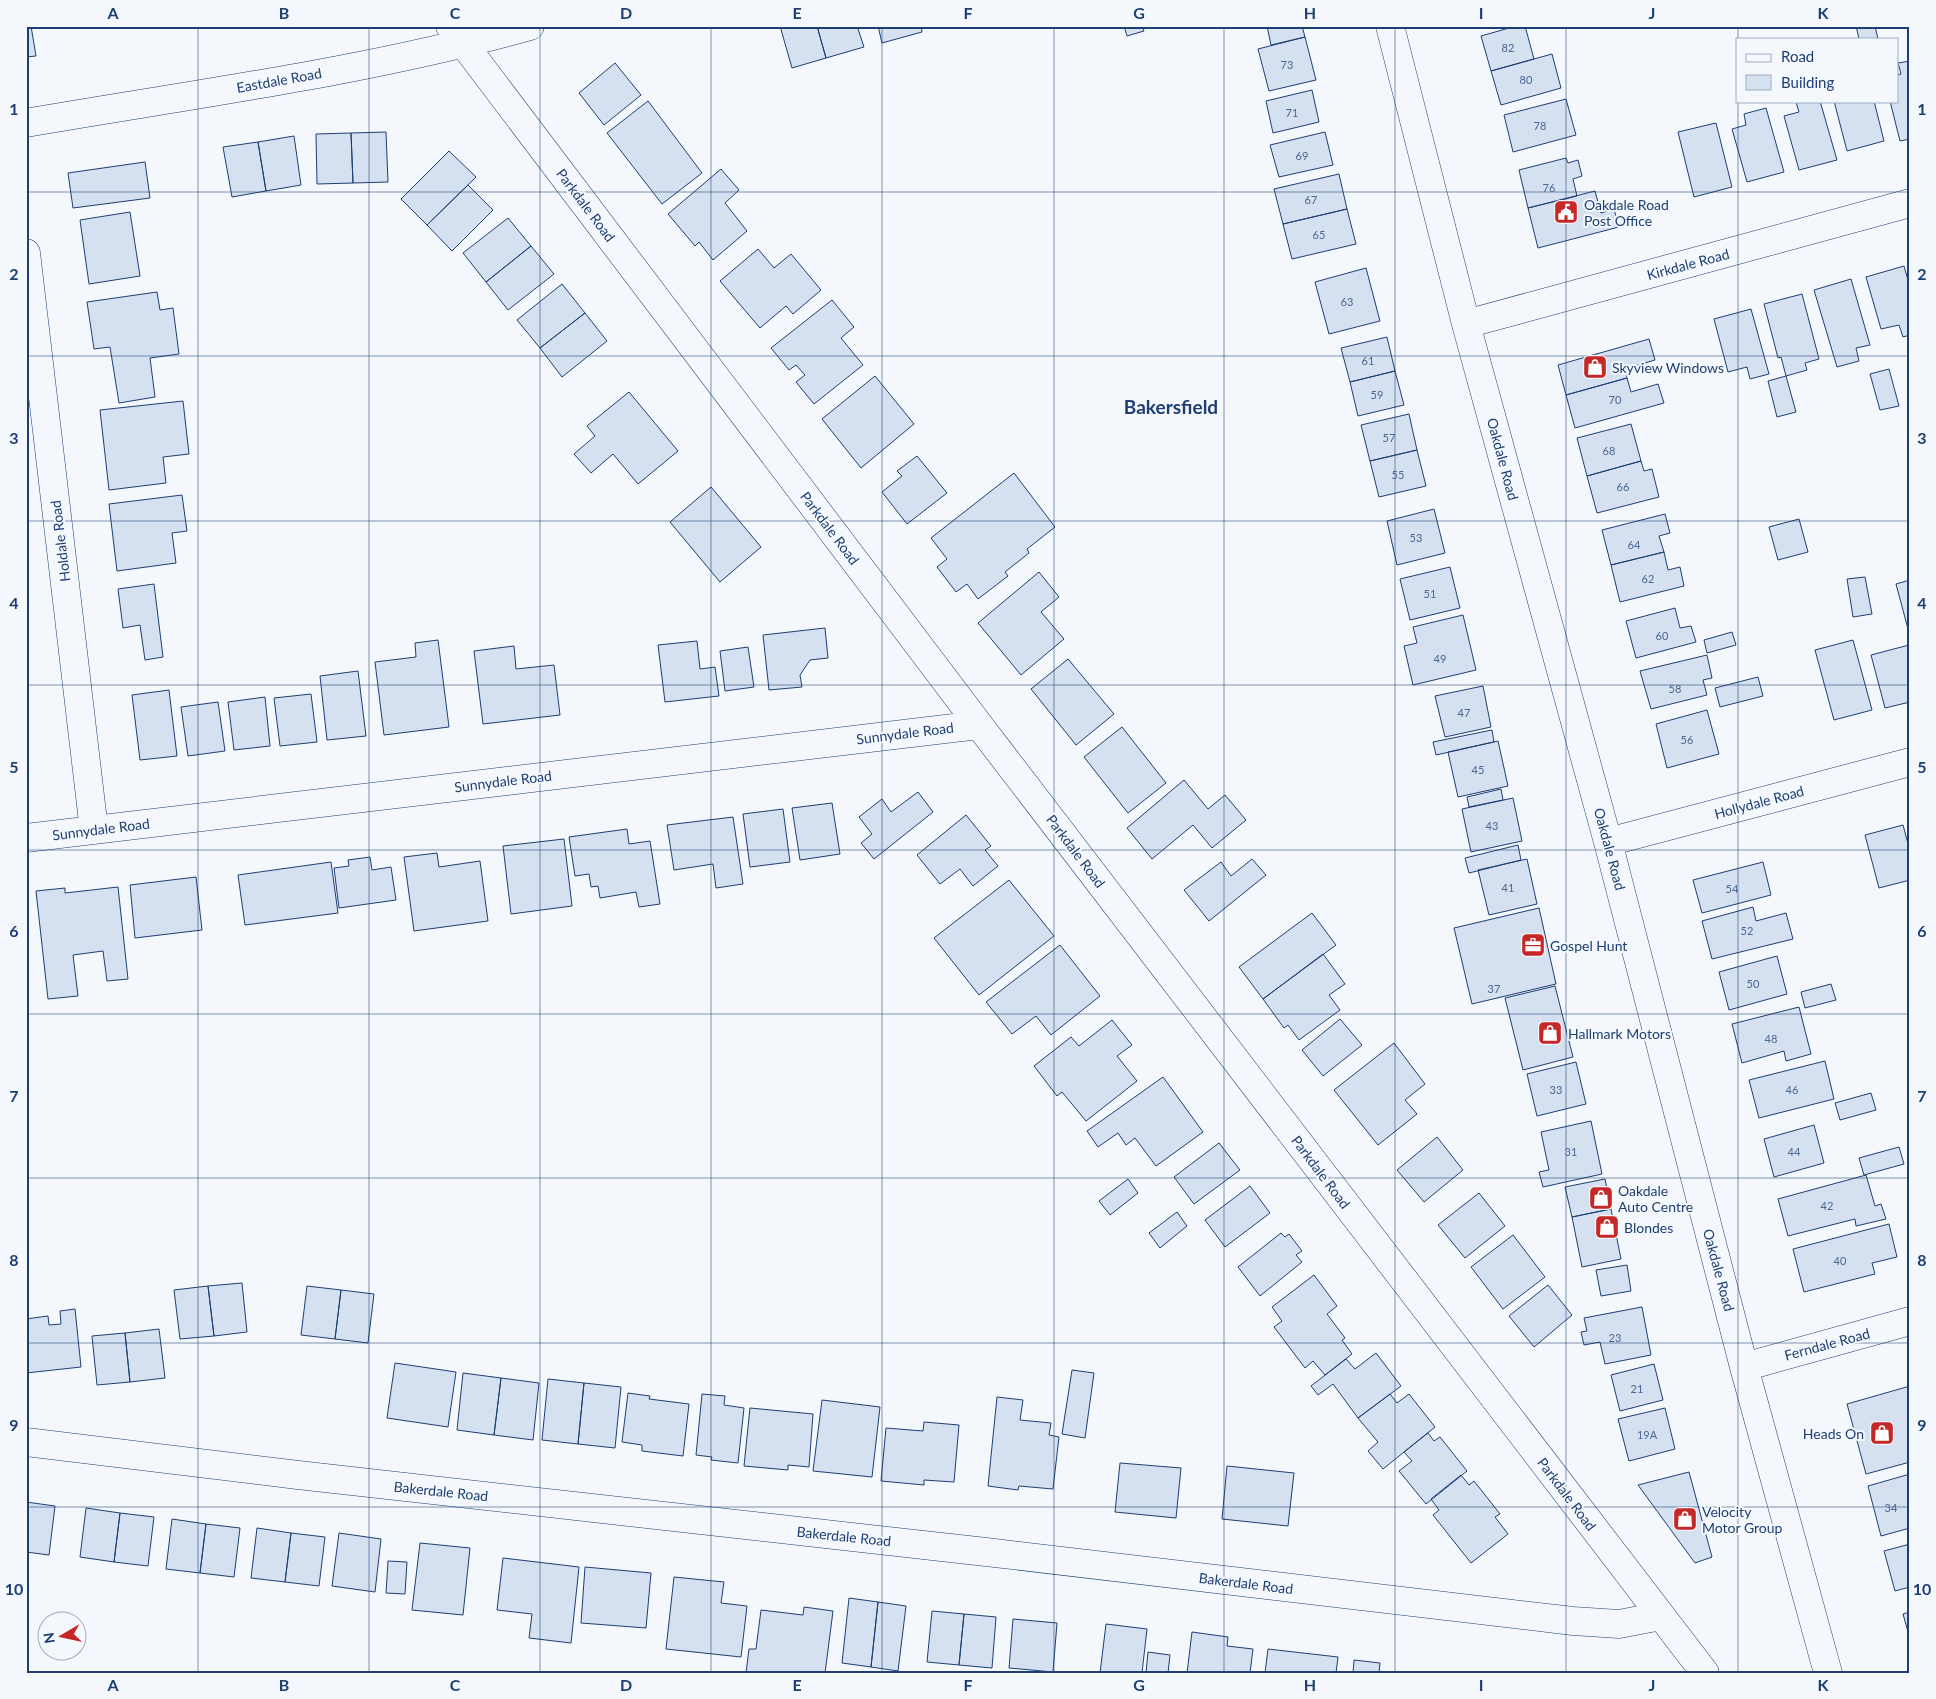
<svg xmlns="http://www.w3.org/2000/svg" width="1936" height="1699" font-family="Lato,sans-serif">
	<rect width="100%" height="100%" fill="#f4f7fb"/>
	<!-- building -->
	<path fill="#d5e0f0" stroke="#1d3f73" d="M26,26H31L36,56L26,57Z
		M780,26H817L826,58L792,68Z
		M817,26H857L864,47L826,58Z
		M878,26H921L922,32L882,43Z
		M1124,26H1142L1144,31L1127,36Z
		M1267,26H1302L1305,37L1271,45Z
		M1516,26H1525L1534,59L1491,71L1481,36Z
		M1856,26H1875L1878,39H1859Z
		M1305,37L1316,80L1269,91L1258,49Z
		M1552,54L1561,88L1501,105L1491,71Z
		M1910,61V139L1900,141L1890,101H1897V75L1901,74L1898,63Z
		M615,63L641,95L604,125L579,93Z
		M1312,90L1319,122L1273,133L1266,101Z
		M1566,99L1576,135L1513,152L1504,115Z
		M648,101L702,173L662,204L607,133Z
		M1820,101L1837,160L1799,170L1784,116L1799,112L1796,102Z
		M1834,101H1874L1884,141L1847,151Z
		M1766,108L1784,172L1747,182L1732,129L1746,125L1744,114Z
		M1716,123L1732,187L1694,197L1678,132Z
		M386,132L388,182L353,183L351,133Z
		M1325,132L1333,165L1279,177L1270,145Z
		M351,133L353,183L317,184L316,134Z
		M294,136L301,185L266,191L258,142Z
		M258,142L266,191L232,197L223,147Z
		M449,151L476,177L427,225L401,199Z
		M1566,158L1568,163L1578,160L1582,176L1573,179L1577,196L1528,208L1519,170Z
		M145,162L150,198L73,208L68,173Z
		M721,169L739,190L725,203L747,231L713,260L699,242L695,246L668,214Z
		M1339,174L1347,209L1283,224L1274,189Z
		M468,185L493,210L452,251L427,225Z
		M1595,191L1601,213L1614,209L1619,227L1538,248L1528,208Z
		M1347,209L1356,244L1292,259L1283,224Z
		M130,212L140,276L89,284L80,220Z
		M508,218L531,246L486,282L463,253Z
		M531,246L554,274L508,310L486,282Z
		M758,249L774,268L791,254L821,290L793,314L786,306L760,328L720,281Z
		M1904,266L1910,287V335L1903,337L1899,325L1881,329L1866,277Z
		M1366,268L1380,321L1329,334L1315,282Z
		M1851,279L1870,345L1856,348L1859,361L1837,367L1814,290Z
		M562,284L585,313L540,348L517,320Z
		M157,292L160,310L173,308L179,354L150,358L155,397L119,403L110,347L94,349L87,302Z
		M1802,294L1819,359L1805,363L1807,370L1786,376L1781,357L1778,358L1764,304Z
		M832,300L854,327L841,338L863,365L814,404L796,382L805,375L796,365L789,370L771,348Z
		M1751,309L1769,374L1750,379L1747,367L1728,372L1714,319Z
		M585,313L607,341L562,377L540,348Z
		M1387,337L1395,371L1350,382L1341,348Z
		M1649,339L1655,360L1625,369L1627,378L1566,395L1558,365Z
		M1889,369L1899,406L1880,410L1870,374Z
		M1395,371L1404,405L1358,416L1350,382Z
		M875,376L914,424L861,468L822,419Z
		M1786,376L1796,412L1777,417L1768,381Z
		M1627,378L1631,392L1658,384L1664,403L1575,428L1566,395Z
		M629,392L678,451L638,484L613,454L591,473L574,454L595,436L587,426Z
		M183,401L189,454L163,457L166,483L109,490L100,410Z
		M1409,414L1417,450L1370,461L1361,425Z
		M1631,424L1641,461L1587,476L1577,438Z
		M1417,450L1426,486L1379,497L1370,461Z
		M917,456L947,493L907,524L882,492L902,476L897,471Z
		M1641,461L1644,471L1652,469L1659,497L1597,513L1587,476Z
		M1014,473L1055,527L1027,549L1029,553L1005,572L1008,576L978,599L967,584L956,592L937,567L947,559L931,538Z
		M711,487L761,547L720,582L670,522Z
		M182,495L187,531L172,533L176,563L117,571L109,504Z
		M1434,509L1445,553L1397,565L1387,521Z
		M1665,514L1670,533L1659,536L1664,552L1611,565L1602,530Z
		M1799,519L1808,552L1778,560L1769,527Z
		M1664,552L1668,570L1680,567L1684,586L1620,602L1611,565Z
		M1450,567L1460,608L1410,620L1400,579Z
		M1039,572L1059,597L1041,612L1064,639L1021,675L978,623Z
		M1865,577L1872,614L1853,617L1847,579Z
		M1910,580V629H1908L1896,584Z
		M154,584L163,657L145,660L140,625L123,628L118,589Z
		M1675,608L1680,628L1691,626L1696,642L1636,658L1626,621Z
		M1463,615L1476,670L1413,685L1404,646L1417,643L1413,627Z
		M825,628L828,658L810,660L800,675L802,687L769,690L763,635Z
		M1732,632L1736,645L1707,653L1704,640Z
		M438,640L449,727L384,735L375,662L416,657L415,643Z
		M1853,640L1872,710L1834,720L1815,650Z
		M697,641L700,669L715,667L719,696L665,702L658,645Z
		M1909,645L1910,702L1885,708L1871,655Z
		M514,646L516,669L554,665L560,715L483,724L474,651Z
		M748,647L754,687L725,691L720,651Z
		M1707,655L1712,678L1703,680L1707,695L1651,709L1640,671Z
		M1068,659L1114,714L1076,745L1031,689Z
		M358,671L366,736L327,740L320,676Z
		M1758,677L1763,696L1720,707L1715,688Z
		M1483,686L1491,727L1445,737L1435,696Z
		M169,690L177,756L140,760L132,695Z
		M311,694L317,742L280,746L274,698Z
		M265,697L270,746L234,750L228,702Z
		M218,702L225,751L188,756L181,707Z
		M1707,710L1719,754L1667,768L1656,724Z
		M1122,727L1166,783L1128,813L1084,757Z
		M1492,730L1494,742L1436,755L1433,742Z
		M1498,741L1508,786L1458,797L1448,752Z
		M1184,780L1208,809L1225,795L1246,820L1212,848L1193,825L1152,859L1127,828Z
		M1501,789L1503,800L1469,807L1467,797Z
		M918,792L933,812L874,859L861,843L872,834L859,817L882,799L891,812Z
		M1513,798L1522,841L1471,852L1462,809Z
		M832,803L840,854L800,860L792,808Z
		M783,809L790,862L750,867L743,814Z
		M966,815L991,846L985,850L998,866L973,886L960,869L940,884L917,855Z
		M733,817L743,884L716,888L713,864L674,870L667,825Z
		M1903,825L1910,851V880L1879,888L1865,835Z
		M627,829L629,844L650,841L660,904L639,907L636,892L600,898L598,886L591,887L589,874L575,876L569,837Z
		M564,839L572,906L511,914L503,846Z
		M1518,845L1521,860L1469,873L1465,858Z
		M437,853L439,867L480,861L488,921L414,931L404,857Z
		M370,857L372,870L391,867L396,900L339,908L334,868L349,866L348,860Z
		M1252,859L1266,875L1209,921L1184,890L1221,862L1231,876Z
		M1527,859L1537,904L1489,915L1478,870Z
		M331,862L338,913L245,925L238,875Z
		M1763,862L1771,895L1702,913L1693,880Z
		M196,877L202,930L135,938L130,885Z
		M1009,880L1054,936L979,995L934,938Z
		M118,887L128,979L107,981L103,951L73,955L78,996L48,999L36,891L65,888V893Z
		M1753,907L1756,921L1786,913L1793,939L1712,959L1702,921Z
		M1539,908L1556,984L1472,1004L1454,928Z
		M1312,913L1336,945L1263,999L1239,967Z
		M1060,945L1100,996L1051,1035L1036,1016L1012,1034L986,1002Z
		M1323,954L1345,984L1329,995L1340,1010L1299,1040L1288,1025L1284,1028L1263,999Z
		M1777,956L1787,994L1729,1010L1719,972Z
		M1831,984L1836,1000L1805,1008L1801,992Z
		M1555,986L1573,1057L1523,1070L1505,998Z
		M1799,1007L1811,1054L1786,1061L1784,1051L1742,1063L1732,1024Z
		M1340,1019L1362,1045L1323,1076L1302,1050Z
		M1112,1020L1132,1045L1117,1056L1137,1081L1086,1121L1062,1092L1057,1096L1034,1066L1071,1037L1079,1046Z
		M1394,1043L1425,1084L1405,1100L1417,1114L1378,1145L1334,1090Z
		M1825,1061L1834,1099L1759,1118L1749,1080Z
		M1576,1062L1586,1104L1537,1116L1527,1074Z
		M1163,1077L1203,1132L1156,1166L1135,1138L1126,1145L1118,1133L1098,1147L1087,1131Z
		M1871,1093L1876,1110L1840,1120L1835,1103Z
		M1591,1121L1602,1174L1543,1187L1539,1172L1549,1170L1541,1132Z
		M1814,1125L1824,1163L1774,1177L1764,1139Z
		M1437,1137L1463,1170L1424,1202L1397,1170Z
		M1219,1143L1240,1170L1194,1204L1174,1177Z
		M1899,1147L1904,1164L1864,1175L1859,1158Z
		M1866,1175L1875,1206L1881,1204L1886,1219L1856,1226L1855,1219L1788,1236L1778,1199Z
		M1128,1179L1138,1193L1110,1215L1099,1201Z
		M1605,1179L1611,1209L1572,1217L1565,1187Z
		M1250,1186L1270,1213L1225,1247L1205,1220Z
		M1479,1193L1505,1226L1465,1258L1438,1225Z
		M1611,1209L1621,1259L1582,1267L1572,1217Z
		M1177,1212L1187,1226L1160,1248L1149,1233Z
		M1889,1224L1897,1257L1872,1263L1875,1274L1804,1292L1793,1249Z
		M1281,1233L1285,1237L1289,1234L1302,1251L1296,1255L1302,1262L1260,1296L1238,1267Z
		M1513,1235L1545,1277L1503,1309L1471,1267Z
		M1627,1265L1631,1291L1601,1296L1596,1270Z
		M1314,1275L1337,1306L1327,1314L1345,1338L1342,1340L1352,1354L1325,1375L1313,1361L1305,1368L1274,1327L1282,1321L1272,1307Z
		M242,1283L247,1332L214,1336L208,1286Z
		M1548,1285L1572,1315L1534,1347L1509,1316Z
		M208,1286L214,1336L180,1339L174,1290Z
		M307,1286L341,1290L335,1339L301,1335Z
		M341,1290L374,1294L368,1343L335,1339Z
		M1642,1307L1651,1355L1605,1364L1600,1342L1584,1345L1581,1332L1587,1331L1584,1318Z
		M75,1309L81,1367L26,1373V1319L48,1316L49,1325L61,1324L60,1311Z
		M159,1329L165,1378L130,1382L125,1333Z
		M125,1333L130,1382L97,1385L92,1336Z
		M1376,1353L1401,1386L1358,1418L1333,1384L1318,1395L1311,1386L1346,1359L1355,1369Z
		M395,1363L456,1372L448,1427L387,1418Z
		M1654,1364L1663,1400L1620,1411L1611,1375Z
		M1072,1370L1094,1373L1085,1438L1062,1434Z
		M463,1373L501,1378L494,1435L457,1430Z
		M501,1378L539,1383L533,1440L494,1435Z
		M548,1379L584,1383L578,1444L542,1440Z
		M584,1383L621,1387L615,1448L578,1444Z
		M1910,1386V1462L1866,1474L1847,1404Z
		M628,1393L650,1396L649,1399L689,1404L683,1456L642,1451V1445L622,1442Z
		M702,1394L725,1396L724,1405L744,1408L738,1463L711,1460L712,1457L696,1455Z
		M1390,1394L1397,1403L1409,1394L1435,1427L1383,1469L1368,1451L1378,1442L1358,1418Z
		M997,1397L1023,1400L1020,1420L1051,1423L1049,1435L1059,1437L1053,1489L1019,1486L1018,1490L988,1486Z
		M822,1400L880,1407L872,1477L813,1471Z
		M750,1408L813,1414L809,1467L788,1465V1470L744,1466Z
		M1665,1408L1675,1449L1629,1461L1618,1419Z
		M924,1422L959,1425L954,1482L924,1480V1485L881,1481L886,1428L923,1431Z
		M1428,1433L1434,1441L1440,1437L1467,1471L1426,1504L1399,1471L1412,1461L1404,1452Z
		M1120,1463L1181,1468L1176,1518L1115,1512Z
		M1227,1466L1294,1473L1288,1526L1222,1519Z
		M1689,1472L1712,1557L1695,1563L1638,1485Z
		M1910,1474V1528L1881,1536L1868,1486Z
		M1461,1475L1469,1485L1474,1481L1500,1514L1495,1517L1508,1534L1471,1563L1433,1515L1439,1510L1431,1499Z
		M26,1502L55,1506L49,1555L26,1552Z
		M86,1508L120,1513L114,1562L80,1557Z
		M120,1513L154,1517L148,1566L114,1562Z
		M172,1519L206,1524L200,1573L166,1569Z
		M206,1524L240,1528L234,1577L200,1573Z
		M257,1528L291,1533L285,1582L251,1578Z
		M291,1533L325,1537L319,1586L285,1582Z
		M339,1533L381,1539L375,1592L332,1586Z
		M420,1543L470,1548L463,1615L412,1610Z
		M1910,1544V1587L1895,1591L1884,1551Z
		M503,1558L579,1567L571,1643L529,1638L532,1614L497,1610Z
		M388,1561L407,1562L405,1594L386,1593Z
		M585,1567L651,1573L646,1628L581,1623Z
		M674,1577L724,1582L721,1603L747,1606L741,1657L666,1649Z
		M849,1598L878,1602L871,1667L842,1663Z
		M878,1602L906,1606L898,1671L871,1667Z
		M804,1607L833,1611L825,1673H746L749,1649H756L761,1610L803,1615Z
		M932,1611L964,1614L959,1665L927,1662Z
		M1910,1612V1639L1903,1614Z
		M964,1614L996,1617L992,1668L959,1665Z
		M1013,1619L1057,1623L1053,1672L1009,1668Z
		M1106,1624L1147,1629L1142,1673H1100Z
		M1192,1632L1228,1637L1227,1646L1253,1649L1250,1673H1187Z
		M1268,1649L1338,1657L1336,1673H1265Z
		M1148,1652L1170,1655L1168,1673H1146Z
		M1354,1660L1380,1663L1379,1673H1353Z"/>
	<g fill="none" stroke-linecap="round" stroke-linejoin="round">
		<defs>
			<path id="minor" d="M450,26L979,725L1705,1673
				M1390,26L1466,324L1608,842L1744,1367L1828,1673
				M26,123C194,94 365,72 530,26
				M26,253L94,830
				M1466,324L1910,203
				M26,838L979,725
				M1608,842L1910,762
				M1744,1367L1910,1321
				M26,1442L298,1475L986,1552L1573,1621L1619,1624L1661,1616"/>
		</defs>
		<!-- minor casing -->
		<use href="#minor" stroke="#1d3f73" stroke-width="29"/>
		<!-- minor -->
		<use href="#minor" stroke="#f4f7fb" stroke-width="28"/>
	</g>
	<!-- grid -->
	<path fill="none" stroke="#1d3f73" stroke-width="1" stroke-opacity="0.55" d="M198,26V1673M369,26V1673M540,26V1673M711,26V1673M882,26V1673M1054,26V1673M1224,26V1673M1395,26V1673M1566,26V1673M1738,26V39M1738,101V1673M26,192H1910M26,356H1910M26,521H1910M26,685H1910M26,850H1910M26,1014H1910M26,1178H1910M26,1343H1910M26,1507H1910"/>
	<!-- icons -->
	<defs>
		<symbol id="civic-square" viewBox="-11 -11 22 22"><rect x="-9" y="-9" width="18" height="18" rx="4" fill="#c62828" stroke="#f4f7fb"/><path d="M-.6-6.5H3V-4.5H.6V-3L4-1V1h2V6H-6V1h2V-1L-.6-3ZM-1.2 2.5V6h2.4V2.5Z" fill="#fff"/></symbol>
		<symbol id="shop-square" viewBox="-11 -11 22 22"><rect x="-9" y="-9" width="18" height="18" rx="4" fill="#c62828" stroke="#f4f7fb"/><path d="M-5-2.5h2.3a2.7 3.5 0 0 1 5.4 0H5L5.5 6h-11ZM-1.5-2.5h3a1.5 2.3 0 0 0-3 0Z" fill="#fff"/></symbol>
		<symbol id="office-square" viewBox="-11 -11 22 22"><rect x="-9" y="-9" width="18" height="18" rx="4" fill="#c62828" stroke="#f4f7fb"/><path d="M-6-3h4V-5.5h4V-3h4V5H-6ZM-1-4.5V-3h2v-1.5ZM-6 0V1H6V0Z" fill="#fff"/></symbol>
	</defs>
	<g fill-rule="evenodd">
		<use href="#civic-square" x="1552" y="198" width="28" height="28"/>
		<use href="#shop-square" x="1581" y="353" width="28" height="28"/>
		<use href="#office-square" x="1519" y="931" width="28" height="28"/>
		<use href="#shop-square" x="1536" y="1019" width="28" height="28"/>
		<use href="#shop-square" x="1587" y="1184" width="28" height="28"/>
		<use href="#shop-square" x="1593" y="1213" width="28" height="28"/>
		<use href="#shop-square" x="1868" y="1419" width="28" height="28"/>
		<use href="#shop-square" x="1671" y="1505" width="28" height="28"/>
	</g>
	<g text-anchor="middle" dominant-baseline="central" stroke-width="4" stroke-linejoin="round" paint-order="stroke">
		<!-- number labels -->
		<g font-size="11" fill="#4b6792">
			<text x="1508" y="47">82</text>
			<text x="1287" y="64">73</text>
			<text x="1526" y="79">80</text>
			<text x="1292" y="112">71</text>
			<text x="1540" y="125">78</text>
			<text x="1302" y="155">69</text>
			<text x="1549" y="187">76</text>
			<text x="1311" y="199">67</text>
			<text x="1319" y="234">65</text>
			<text x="1347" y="301">63</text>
			<text x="1368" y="360">61</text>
			<text x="1377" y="394">59</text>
			<text x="1615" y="399">70</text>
			<text x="1389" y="437">57</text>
			<text x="1609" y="450">68</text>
			<text x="1398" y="474">55</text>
			<text x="1623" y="486">66</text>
			<text x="1416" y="537">53</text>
			<text x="1634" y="544">64</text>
			<text x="1648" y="578">62</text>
			<text x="1430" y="593">51</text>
			<text x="1662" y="635">60</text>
			<text x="1440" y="658">49</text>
			<text x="1675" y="688">58</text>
			<text x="1464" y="712">47</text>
			<text x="1687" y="739">56</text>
			<text x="1478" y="769">45</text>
			<text x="1492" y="825">43</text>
			<text x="1508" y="887">41</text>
			<text x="1732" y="888">54</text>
			<text x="1747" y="930">52</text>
			<text x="1753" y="983">50</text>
			<text x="1494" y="988">37</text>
			<text x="1771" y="1038">48</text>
			<text x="1556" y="1089">33</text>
			<text x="1792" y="1089">46</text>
			<text x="1571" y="1151">31</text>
			<text x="1794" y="1151">44</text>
			<text x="1827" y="1205">42</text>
			<text x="1840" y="1260">40</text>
			<text x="1615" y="1337">23</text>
			<text x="1637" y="1388">21</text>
			<text x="1647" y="1434">19A</text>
			<text x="1891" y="1507">34</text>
		</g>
		<!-- street labels -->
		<g font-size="14" fill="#1d3f73" stroke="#f4f7fb">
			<text transform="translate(279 80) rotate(-10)">Eastdale Road</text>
			<text transform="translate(586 205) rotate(53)">Parkdale Road</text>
			<text transform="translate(1688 264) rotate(-15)">Kirkdale Road</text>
			<text transform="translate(1503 459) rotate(75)">Oakdale Road</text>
			<text transform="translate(830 528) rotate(53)">Parkdale Road</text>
			<text transform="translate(60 541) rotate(-97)">Holdale Road</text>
			<text transform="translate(905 733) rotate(-7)">Sunnydale Road</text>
			<text transform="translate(503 781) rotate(-7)">Sunnydale Road</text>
			<text transform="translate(1759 802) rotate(-15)">Hollydale Road</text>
			<text transform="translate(101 829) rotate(-7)">Sunnydale Road</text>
			<text transform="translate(1610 849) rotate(75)">Oakdale Road</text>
			<text transform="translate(1076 851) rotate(53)">Parkdale Road</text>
			<text transform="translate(1321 1172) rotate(53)">Parkdale Road</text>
			<text transform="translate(1719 1270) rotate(75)">Oakdale Road</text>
			<text transform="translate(1827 1344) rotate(-15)">Ferndale Road</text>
			<text transform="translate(441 1491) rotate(6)">Bakerdale Road</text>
			<text transform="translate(1567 1494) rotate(53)">Parkdale Road</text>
			<text transform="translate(844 1536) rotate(6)">Bakerdale Road</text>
			<text transform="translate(1246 1583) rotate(7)">Bakerdale Road</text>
		</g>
		<!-- poi labels -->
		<g font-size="14" fill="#1d3f73" stroke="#f4f7fb" text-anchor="start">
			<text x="1584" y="204">Oakdale Road<tspan x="1584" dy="16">Post Office</tspan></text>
			<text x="1612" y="367">Skyview Windows</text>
			<text x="1550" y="945">Gospel Hunt</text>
			<text x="1568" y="1033">Hallmark Motors</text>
			<text x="1618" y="1190">Oakdale<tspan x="1618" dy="16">Auto Centre</tspan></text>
			<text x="1624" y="1227">Blondes</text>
			<text x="1864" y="1433" text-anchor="end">Heads On</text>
			<text x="1702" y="1511">Velocity<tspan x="1702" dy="16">Motor Group</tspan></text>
		</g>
		<!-- district labels -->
		<g font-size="19" font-weight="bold" fill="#1d3f73" stroke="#f4f7fb">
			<text x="1171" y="406">Bakersfield</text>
		</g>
	</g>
	<!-- border -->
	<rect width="1936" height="1699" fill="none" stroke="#f4f7fb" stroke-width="55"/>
	<!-- legend -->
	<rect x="1736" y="38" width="162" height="65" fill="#f4f7fb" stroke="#9eadc5"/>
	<rect x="1746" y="54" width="25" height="8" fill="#f4f7fb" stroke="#9eadc5"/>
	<text x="1781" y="62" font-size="15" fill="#1d3f73">Road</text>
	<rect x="1746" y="75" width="25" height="15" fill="#d5e0f0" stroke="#9eadc5"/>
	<text x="1781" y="88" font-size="15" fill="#1d3f73">Building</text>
	<!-- north arrow -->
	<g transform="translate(62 1636) rotate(261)"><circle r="24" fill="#f4f7fb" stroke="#9eadc5"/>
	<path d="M0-4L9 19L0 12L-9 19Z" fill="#c62828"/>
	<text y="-8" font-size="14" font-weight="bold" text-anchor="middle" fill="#1d3f73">N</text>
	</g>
	<rect x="28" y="28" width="1880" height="1644" fill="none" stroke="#1d3f73" stroke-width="2"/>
	<g font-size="16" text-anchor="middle" font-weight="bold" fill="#1d3f73">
		<text x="113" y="19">A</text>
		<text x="284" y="19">B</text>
		<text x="455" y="19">C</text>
		<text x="626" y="19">D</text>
		<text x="797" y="19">E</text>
		<text x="968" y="19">F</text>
		<text x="1139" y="19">G</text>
		<text x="1310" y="19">H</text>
		<text x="1481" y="19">I</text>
		<text x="1652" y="19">J</text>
		<text x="1823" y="19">K</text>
		<text x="14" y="115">1</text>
		<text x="1922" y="115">1</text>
		<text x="14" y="280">2</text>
		<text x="1922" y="280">2</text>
		<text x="14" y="444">3</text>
		<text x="1922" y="444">3</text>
		<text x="14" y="609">4</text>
		<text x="1922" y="609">4</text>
		<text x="14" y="773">5</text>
		<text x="1922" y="773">5</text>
		<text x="14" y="937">6</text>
		<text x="1922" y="937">6</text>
		<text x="14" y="1102">7</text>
		<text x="1922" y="1102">7</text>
		<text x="14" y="1266">8</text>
		<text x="1922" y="1266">8</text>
		<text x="14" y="1431">9</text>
		<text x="1922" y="1431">9</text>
		<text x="14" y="1595">10</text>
		<text x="1922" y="1595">10</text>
		<text x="113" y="1691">A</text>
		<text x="284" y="1691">B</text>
		<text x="455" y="1691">C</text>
		<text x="626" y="1691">D</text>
		<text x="797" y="1691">E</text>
		<text x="968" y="1691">F</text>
		<text x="1139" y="1691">G</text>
		<text x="1310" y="1691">H</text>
		<text x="1481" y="1691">I</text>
		<text x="1652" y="1691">J</text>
		<text x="1823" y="1691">K</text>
	</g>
</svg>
